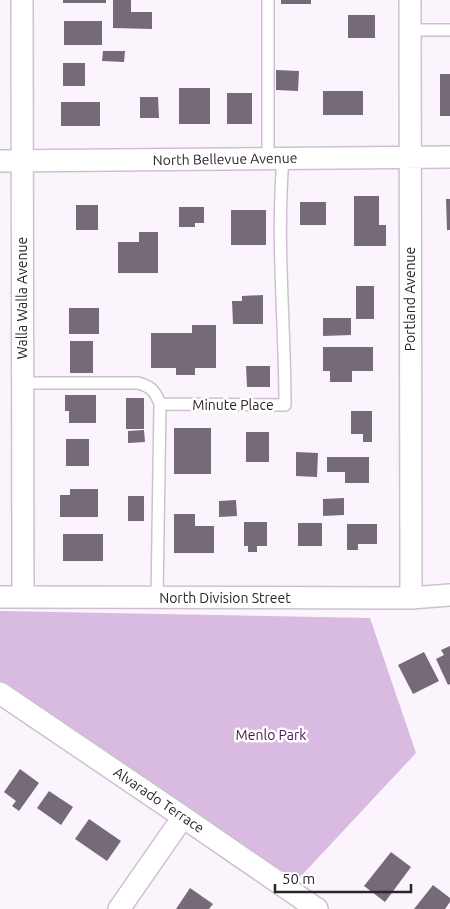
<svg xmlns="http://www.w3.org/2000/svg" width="450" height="909" font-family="Ubuntu,sans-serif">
	<rect width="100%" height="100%" fill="#fcf4fd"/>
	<!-- green -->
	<path fill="#d9bae0" d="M0,611L370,618L416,753L288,890L0,693Z"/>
	<!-- building -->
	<path fill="#756a78" d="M63,0H106V3H63Z
		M113,0H131V12H152V29L113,28Z
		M281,0H311V4H281Z
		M348,15H375V38H348Z
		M64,21H102V45H64Z
		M103,51H125L124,62L102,61Z
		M63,63H85V86H63Z
		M276,70L299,71L298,91L276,90Z
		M440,74H450V116H440Z
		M179,88H210V124H179Z
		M323,91H363V115H323Z
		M227,93H252V124H227Z
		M140,97H158L159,118H140Z
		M61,102H100V126H61Z
		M354,196H379V225H386V246H354Z
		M446,199H450V230H447Z
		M300,202H326V225H300Z
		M76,205H98V230H76Z
		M179,207H204V223H195V227H179Z
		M231,210H266V245H231Z
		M139,232H158V273H118V242H139Z
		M356,286H374V319H356Z
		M263,295V324H233L232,301H242V296Z
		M69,308H99V334H69Z
		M323,318H351V335L323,336Z
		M192,325H216V368H195V375H176V368H151V333H192Z
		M70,341H93V373H70Z
		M323,347H373V371H352V382H330V371H323Z
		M246,366H270V387H247Z
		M65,395H96V423H69V411H65Z
		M126,398H144V429H126Z
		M351,411H372V442H363V434H351Z
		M174,428H211V474H174Z
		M144,430L145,442L128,443V431Z
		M246,432H269V462H246Z
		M66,439H89V466H66Z
		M296,452L318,453L317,477L296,476Z
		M327,457H369V483H345V472H327Z
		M70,489H98V517H60V495H70Z
		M128,496H144V521H128Z
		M344,498V515L323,516V499Z
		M236,500L237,516L219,517V501Z
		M174,514H195V526H214V553H174Z
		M244,522H267V546H257V552H248V546H244Z
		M298,523H322V546H298Z
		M347,524H377V544H358V550H347Z
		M63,534H103V561H63Z
		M450,646V684L448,685L436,659L444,655L441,650Z
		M424,652L439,681L413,694L398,665Z
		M20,769L39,783L19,811L12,806L16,801L4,792Z
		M49,791L73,807L61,825L37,808Z
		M89,819L121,841L107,861L75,839Z
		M391,852L411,867L385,902L364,886Z
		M433,885L450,898V902L445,909H414Z
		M190,888L213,904L209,909H176Z"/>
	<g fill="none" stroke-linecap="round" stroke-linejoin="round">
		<defs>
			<path id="lane" d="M268,0V159
				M410,30H450
				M22,383H138C152,387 155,391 160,404
				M157,598L160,404L285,405C285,323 276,241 283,159"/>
			<path id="street" d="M22,0L23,597
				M410,0L411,598
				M0,161L450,157
				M0,597L411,598L450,595
				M0,693L183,817L317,909
				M119,909L183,817"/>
		</defs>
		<!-- lane casing -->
		<use href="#lane" stroke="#cdc1d0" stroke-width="14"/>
		<!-- street casing -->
		<use href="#street" stroke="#cdc1d0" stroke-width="24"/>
		<!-- lane -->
		<use href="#lane" stroke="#fff" stroke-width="11"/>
		<!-- street -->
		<use href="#street" stroke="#fff" stroke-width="21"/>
	</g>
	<g text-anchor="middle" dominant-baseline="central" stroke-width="5" stroke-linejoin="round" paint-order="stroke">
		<!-- street labels -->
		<g font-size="14" fill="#2a252b" stroke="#fff">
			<text transform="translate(225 159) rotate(-1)">North Bellevue Avenue</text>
			<text transform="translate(22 298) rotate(-90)">Walla Walla Avenue</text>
			<text transform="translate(410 299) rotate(-90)">Portland Avenue</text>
			<text x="233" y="405">Minute Place</text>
			<text x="225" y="598">North Division Street</text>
			<text transform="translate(159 800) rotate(34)">Alvarado Terrace</text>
		</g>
		<!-- park labels -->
		<g font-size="14" fill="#491355" stroke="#fff">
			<text x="271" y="735">Menlo Park</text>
		</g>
	</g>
	<!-- scale -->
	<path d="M275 884v8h136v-8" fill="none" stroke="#2a252b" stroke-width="2.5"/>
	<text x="282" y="884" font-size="15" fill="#2a252b" stroke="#ffffff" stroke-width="4" paint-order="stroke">50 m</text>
</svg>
